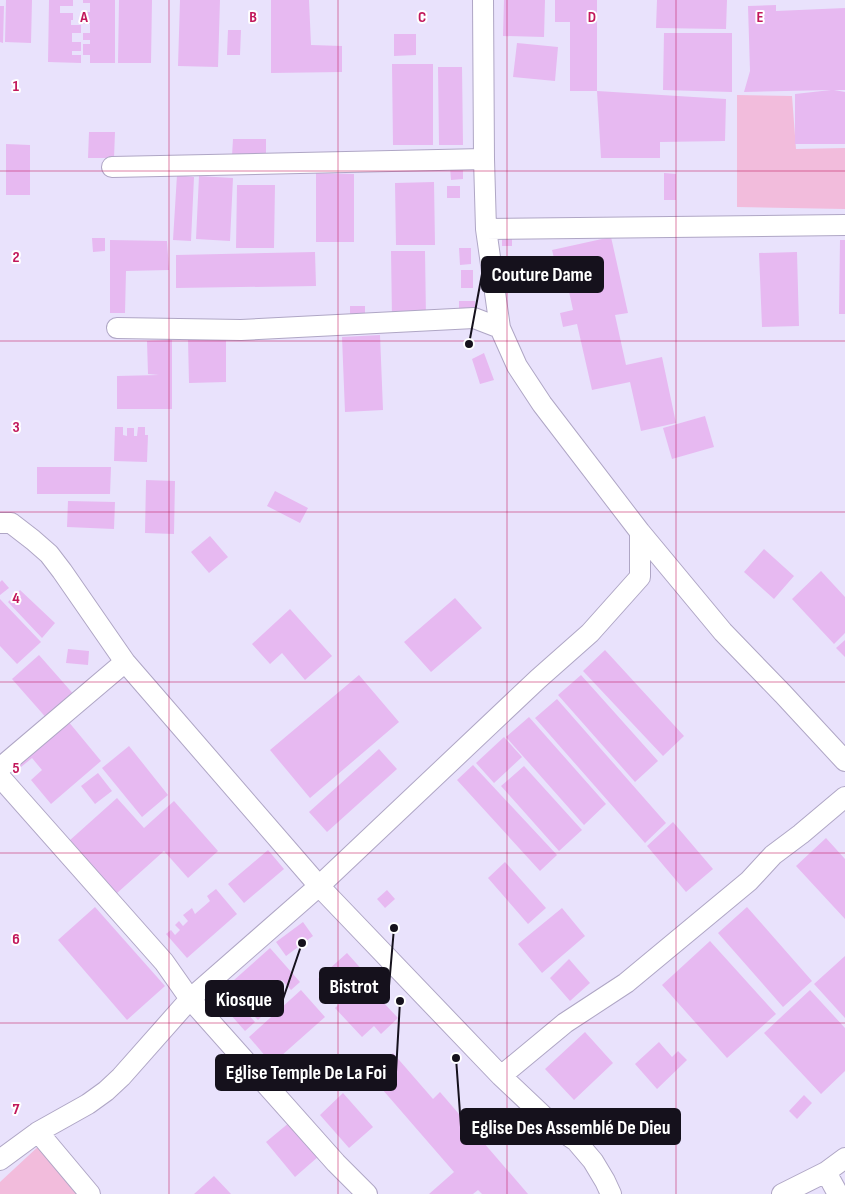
<svg xmlns="http://www.w3.org/2000/svg" width="845" height="1194" font-family="'Sofia Sans Condensed',sans-serif">
	<rect width="100%" height="100%" fill="#e9e2fc"/>
	<!-- green -->
	<path fill="#f2bcdc" d="M737,95L792,96L796,149L845,148V209L737,207Z
		M42,1143L87,1194H0V1182Z"/>
	<!-- building -->
	<path fill="#e7b9f1" d="M6,0H32L31,43L5,42Z
		M49,0H73V6H60V13H73V20H71V25H81V33H72V42H81V51H72V55H81V63L48,62Z
		M83,0H115V63H90V55H83V44H90V40H83V33H90V24H83V12H90V3H83Z
		M119,0H152L151,63H118Z
		M180,0H220L218,67L178,66Z
		M271,0H309L311,45L342,46V72L271,73Z
		M504,0H545L544,37L503,36Z
		M555,0H597V91L726,99L725,141L660,142V158H601L597,91H570V22H555Z
		M657,0H727L726,29L656,28Z
		M776,5V11L845,8V90H834L845,92V144H795V94L831,90L744,92L750,71L748,6Z
		M0,6H4L3,43L0,42Z
		M228,30H241L240,55H227Z
		M664,33H732V92L663,90Z
		M394,34H416V55L394,56Z
		M517,43L558,47L555,81L513,77Z
		M392,64H433V145H393Z
		M438,67H462L463,145H439Z
		M89,132H115L114,158H88Z
		M233,139H266V156H232Z
		M6,144L30,145V195H6Z
		M450,167H463V179L451,180Z
		M316,173L354,174V242H316Z
		M664,173L676,174V200H664Z
		M177,175L194,177L191,241L173,240Z
		M199,176L233,178L230,241L196,239Z
		M434,182L435,245H396L395,183Z
		M237,185H275L274,248H236Z
		M447,186H460V198H447Z
		M502,235H512V246H502Z
		M611,237L628,313L615,315L626,365L662,357L676,423L641,431L630,382L592,390L577,324L563,327L560,313L573,310L563,264L556,266L552,250Z
		M92,238H105V251L93,252Z
		M110,240L167,241L169,270L126,271L125,313H110Z
		M840,240H845V314H839Z
		M459,248H471V264L460,265Z
		M391,251H425L426,318H392Z
		M315,252L316,286L176,288V255Z
		M797,252L799,326L762,327L759,253Z
		M461,270H473V288H461Z
		M459,301H475V314H459Z
		M350,306H365V320H350Z
		M380,335L383,410L345,412L342,337Z
		M226,338V382L189,383L188,339Z
		M172,340V409H117V376L159,375L148,374L147,341Z
		M484,353L494,380L480,384L472,359Z
		M705,416L714,447L672,459L663,428Z
		M115,427H123V435L127,436V428H134V436H137L138,427H145V435H148L147,462L114,461Z
		M37,467H111L110,494H37Z
		M146,480L175,481L174,534L145,533Z
		M275,491L308,508L300,523L267,506Z
		M68,501L115,502L114,529L67,527Z
		M210,536L228,557L209,573L191,552Z
		M764,549L794,576L774,599L744,572Z
		M821,571L845,597V633L834,644L792,599Z
		M2,580L9,588L0,595V582Z
		M20,590L55,623L42,638L8,602Z
		M455,598L482,628L431,672L404,642Z
		M0,599L41,642L17,664L0,646Z
		M290,609L332,656L305,680L282,653L270,664L252,644Z
		M845,640V657L836,648Z
		M68,649L89,651L88,665L66,663Z
		M605,650L684,736L663,756L583,671Z
		M39,655L76,697L49,721L12,679Z
		M359,675L399,722L310,798L270,750Z
		M581,675L658,761L635,782L558,695Z
		M557,699L666,823L645,843L535,718Z
		M63,715L101,761L51,804L31,780L42,770L32,758L21,767L13,758Z
		M529,717L606,804L584,825L506,737Z
		M504,737L522,757L494,783L476,763Z
		M129,746L168,795L142,817L102,768Z
		M379,749L397,769L327,832L309,812Z
		M473,765L557,855L540,871L457,780Z
		M524,766L582,830L559,851L501,786Z
		M98,773L112,791L95,804L81,786Z
		M117,798L144,828L174,801L218,851L188,878L164,851L116,894L69,841Z
		M673,822L713,869L686,892L647,846Z
		M826,838L845,859V919L796,866Z
		M268,850L284,869L244,903L228,884Z
		M505,862L546,908L528,924L488,878Z
		M216,889L237,914L187,958L166,934L171,930L175,935L180,930L175,925L179,921L183,926L188,921L183,915L192,908L195,914L210,901L207,896Z
		M387,890L395,899L385,908L377,899Z
		M95,907L165,986L127,1020L58,940Z
		M747,907L812,981L783,1007L718,933Z
		M562,908L585,936L542,973L518,944Z
		M303,922L313,936L286,956L276,942Z
		M710,941L776,1014L727,1058L662,985Z
		M270,948L300,982L291,990L282,980L275,986L282,994L278,998L270,994L260,1003L267,1011L258,1020L250,1012L247,1013L255,1022L245,1031L215,997Z
		M347,953L365,973L336,999L318,979Z
		M845,956V1018L814,984Z
		M569,959L590,983L570,1001L550,978Z
		M363,981L398,1018L381,1034L374,1026L362,1037L335,1008Z
		M301,990L325,1017L272,1064L249,1037Z
		M810,990L845,1028V1071L821,1094L764,1033Z
		M585,1032L613,1063L574,1100L545,1069Z
		M659,1042L672,1057L678,1051L687,1060L657,1089L635,1064Z
		M393,1053L433,1099L440,1092L528,1194H482L478,1190L473,1194H429L454,1172L369,1074Z
		M343,1093L373,1127L349,1148L320,1115Z
		M804,1095L812,1103L797,1119L789,1111Z
		M290,1122L319,1156L295,1177L266,1142Z
		M214,1176L231,1194H194Z"/>
	<g fill="none" stroke-linecap="round" stroke-linejoin="round">
		<defs>
			<path id="street" d="M483,0L484,159L486,229L500,328L517,366L542,404L640,532L723,632L783,694L845,761
				M112,167L484,159
				M486,229L845,225
				M117,328L241,330L474,318L500,328
				M0,523H11L33,540L49,554L62,571L125,662L319,886L501,1076L554,1126L576,1141L593,1161L605,1181L611,1194
				M0,768L125,662
				M0,777L164,962L190,999L336,1163L367,1194
				M501,1076L565,1023L626,983L749,881L773,855L801,834L845,797
				M38,1132L90,1194
				M0,1160L38,1132L88,1104L106,1091L121,1077L190,999L319,886L538,679L590,633L640,577V532
				M826,1172L838,1194
				M782,1194L826,1172L845,1158"/>
		</defs>
		<!-- street casing -->
		<use href="#street" stroke="#afa6c5" stroke-width="22"/>
		<!-- street -->
		<use href="#street" stroke="#fff" stroke-width="20"/>
	</g>
	<!-- grid -->
	<path fill="none" stroke="#c2185b" stroke-width="1" stroke-opacity="0.55" d="M169,0V1194M338,0V1194M507,0V1194M676,0V1194M0,171H845M0,341H845M0,512H845M0,682H845M0,853H845M0,1023H845"/>
	<g font-size="16" text-anchor="middle" font-weight="bold" fill="#c2185b" stroke="#fff" stroke-width="4" stroke-linejoin="round" paint-order="stroke">
		<text x="84" y="22">A</text>
		<text x="253" y="22">B</text>
		<text x="422" y="22">C</text>
		<text x="592" y="22">D</text>
		<text x="760" y="22">E</text>
		<text x="16" y="91">1</text>
		<text x="16" y="262">2</text>
		<text x="16" y="432">3</text>
		<text x="16" y="603">4</text>
		<text x="16" y="773">5</text>
		<text x="16" y="944">6</text>
		<text x="16" y="1114">7</text>
	</g>
	<!-- callouts -->
	<path fill="none" stroke="#15111c" stroke-width="2" d="M469 344L482 274M394 928L389 986M302 943L283 999M400 1001L396 1072M456 1058L461 1127"/>
	<g fill="#15111c" stroke="#fff" stroke-width="2">
		<circle cx="469" cy="344" r="5"/>
		<circle cx="394" cy="928" r="5"/>
		<circle cx="302" cy="943" r="5"/>
		<circle cx="400" cy="1001" r="5"/>
		<circle cx="456" cy="1058" r="5"/>
	</g>
	<g fill="#15111c" stroke="#15111c" stroke-width="2">
		<rect x="482" y="257" width="121" height="35" rx="5"/>
		<rect x="320" y="968" width="69" height="35" rx="5"/>
		<rect x="206" y="981" width="77" height="35" rx="5"/>
		<rect x="216" y="1055" width="180" height="35" rx="5"/>
		<rect x="461" y="1109" width="219" height="35" rx="5"/>
	</g>
	<g font-size="20" text-anchor="middle" font-weight="bold" fill="#fff">
		<text x="542" y="281">Couture Dame</text>
		<text x="354" y="993">Bistrot</text>
		<text x="244" y="1006">Kiosque</text>
		<text x="306" y="1079">Eglise Temple De La Foi</text>
		<text x="571" y="1134">Eglise Des Assemblé De Dieu</text>
	</g>
</svg>
